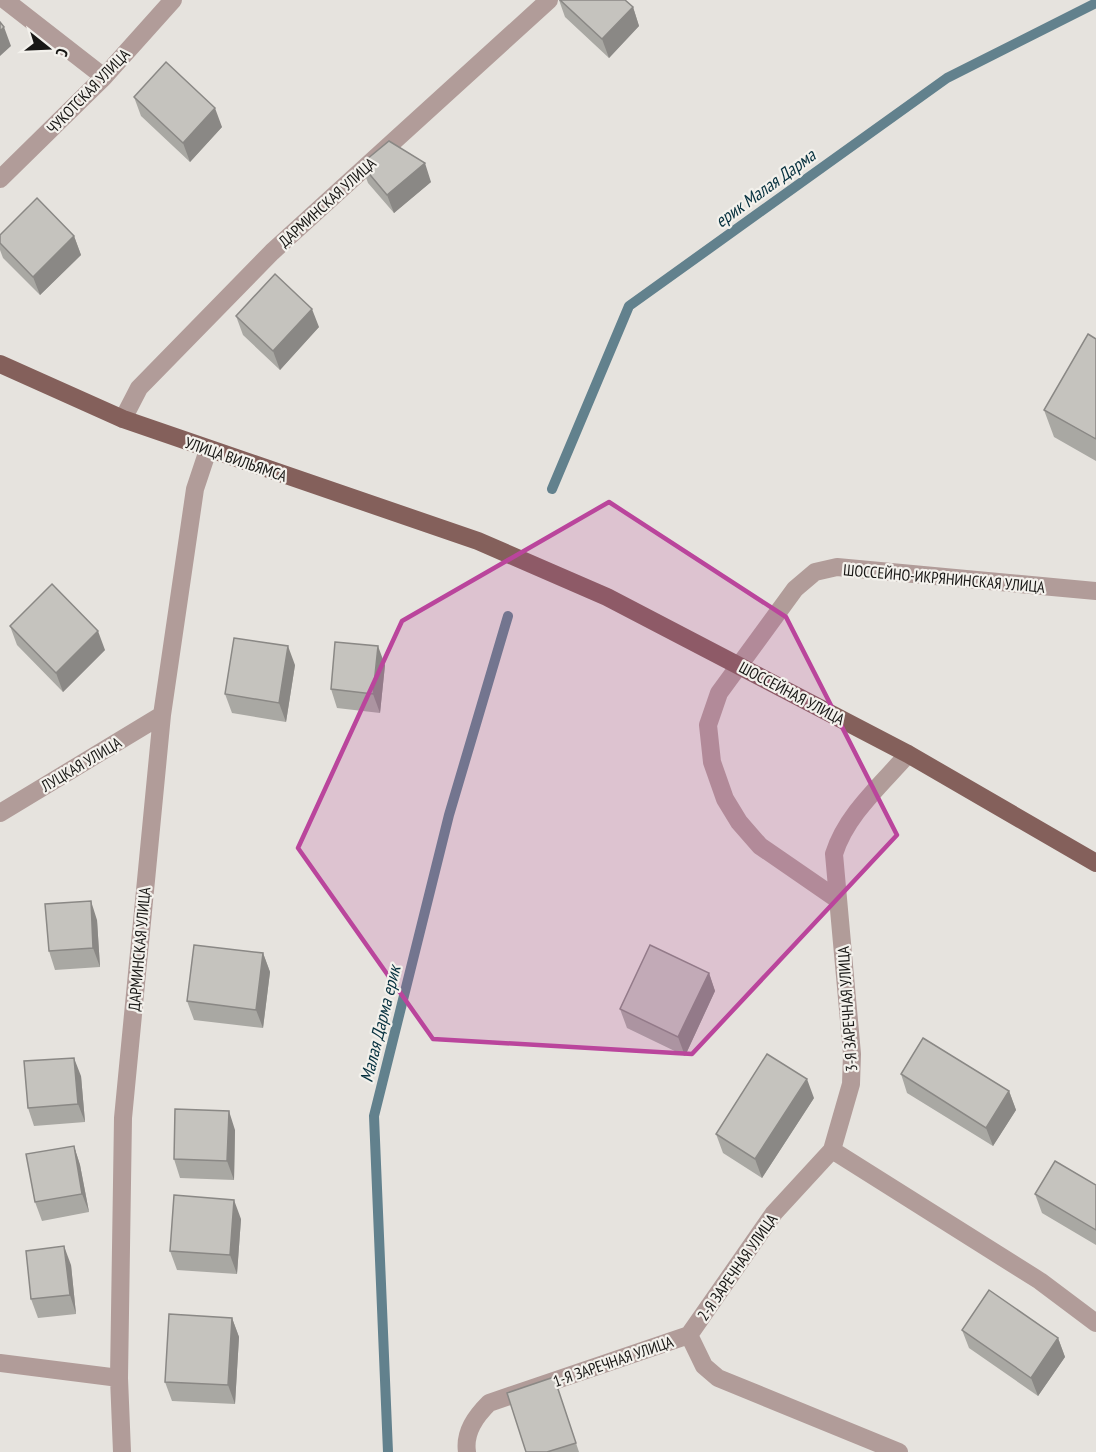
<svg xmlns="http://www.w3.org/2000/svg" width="1096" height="1452" font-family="'PT Sans Narrow',sans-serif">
	<rect width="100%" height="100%" fill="#e6e3de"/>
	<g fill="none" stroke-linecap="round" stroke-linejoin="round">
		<!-- stream -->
		<path stroke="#62818d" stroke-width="10" d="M552,489L629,306L947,78L1096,3
			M388,1452L374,1116L449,815L508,616"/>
		<!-- minor -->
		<path stroke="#b19c99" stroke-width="18" d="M5,0L104,77
			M0,179L104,77L173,0
			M123,419L139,388L272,252L549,0
			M908,754C881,785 846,815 834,854L852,1054L851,1084L832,1150L1040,1281L1096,1323
			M0,813L162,715
			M837,899L760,846L739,822L725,799L712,762L708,725L719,693L795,589L815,572L837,567L1096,591
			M832,1150L774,1213L689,1335L704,1366L718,1378L899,1452
			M0,1363L119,1378
			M122,1452L119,1378L123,1118L162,715L195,489L208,450
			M467,1452C464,1432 476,1416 489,1403L689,1335"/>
		<!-- major -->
		<path stroke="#84605b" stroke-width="18" d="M0,364L123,419L478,541L607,597L908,754L1096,863"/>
	</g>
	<!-- wall -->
	<path fill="#a9a8a3" d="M559,0H625L633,7L639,26L609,58L565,17Z
		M134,97L222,127L190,162L141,116Z
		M361,164L431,182L394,213L368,183Z
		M0,235L74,236L81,255L40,295L3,258L0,250Z
		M236,316L319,327L280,370L243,335Z
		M1096,339V461L1054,437L1044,410Z
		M10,626L105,650L63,692L17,645Z
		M295,665L286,722L232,713L225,694Z
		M385,665L380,713L337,708L331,689Z
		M97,920L100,967L55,970L49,951Z
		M263,953L270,972L263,1028L194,1020L187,1001Z
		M709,973L715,991L685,1056L627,1028L620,1009Z
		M901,1074L1009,1091L1016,1110L993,1146L907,1093Z
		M81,1076L85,1122L34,1126L28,1108Z
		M814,1098L762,1178L723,1153L716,1134Z
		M235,1130L234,1180L180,1178L174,1159Z
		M74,1146L80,1165L89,1212L42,1221L35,1202Z
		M1096,1185V1245L1042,1213L1035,1194Z
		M241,1219L237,1274L177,1270L170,1251Z
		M71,1265L76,1314L38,1318L31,1299Z
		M232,1318L239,1337L235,1404L172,1401L165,1382Z
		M962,1330L1058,1338L1065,1357L1038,1396L969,1348Z
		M554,1377L579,1452H526Z"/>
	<!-- shaded-wall -->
	<path fill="#8a8885" d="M633,7L639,26L609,58L602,39Z
		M4,27L11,46L0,56V31Z
		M215,108L222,127L190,162L183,143Z
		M425,163L431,182L394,213L387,195Z
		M74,236L81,255L40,295L33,277Z
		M312,309L319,327L280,370L273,351Z
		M98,631L105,650L63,692L56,673Z
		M288,646L295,665L286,722L279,703Z
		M378,646L385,665L380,713L373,694Z
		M91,901L97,920L100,967L93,948Z
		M263,953L270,972L263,1028L256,1010Z
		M709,973L715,991L685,1056L678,1037Z
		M74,1058L81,1076L85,1122L78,1104Z
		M807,1079L814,1098L762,1178L755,1159Z
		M1009,1091L1016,1110L993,1146L986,1128Z
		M229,1111L235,1130L234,1180L227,1161Z
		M74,1146L80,1165L89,1212L82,1194Z
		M234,1200L241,1219L237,1274L230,1255Z
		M64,1246L71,1265L76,1314L70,1295Z
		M232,1318L239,1337L235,1404L228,1385Z
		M1058,1338L1065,1357L1038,1396L1031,1378Z"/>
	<!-- building -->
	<path fill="#c5c3be" stroke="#8a8885" stroke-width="1.5" d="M560,0H625L633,7L602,39Z
		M0,22L4,27L0,31Z
		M166,62L215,108L183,143L134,97Z
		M389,141L425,163L387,195L361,164Z
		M37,198L74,236L33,277L0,243V235Z
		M275,274L312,309L273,351L236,316Z
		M1088,334L1096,339V439L1044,410Z
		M52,584L98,631L56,673L10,626Z
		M234,638L288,646L279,703L225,694Z
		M335,642L378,646L373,694L331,689Z
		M91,901L93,948L49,951L45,904Z
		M194,945L263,953L256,1010L187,1001Z
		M650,945L709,973L678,1037L620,1009Z
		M923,1038L1009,1091L986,1128L901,1074Z
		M767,1054L807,1079L755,1159L716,1134Z
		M74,1058L78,1104L28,1108L24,1061Z
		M175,1109L229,1111L227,1161L174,1159Z
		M74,1146L82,1194L35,1202L26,1154Z
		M1055,1161L1096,1185V1230L1035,1194Z
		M174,1195L234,1200L230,1255L170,1251Z
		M64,1246L70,1295L31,1299L26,1251Z
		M989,1290L1058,1338L1031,1378L962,1330Z
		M169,1314L232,1318L228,1385L165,1382Z
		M554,1377L576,1443L547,1452H526L507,1393Z"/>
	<!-- marked area -->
	<path fill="#ba459c" fill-opacity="0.2" stroke="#ba459c" stroke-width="4.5" stroke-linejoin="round" d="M609,502L786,617L897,835L692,1054L433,1039L298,848L402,621Z"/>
	<g text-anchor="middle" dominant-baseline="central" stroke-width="4.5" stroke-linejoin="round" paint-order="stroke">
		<!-- street labels -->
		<g font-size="16" fill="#181715" stroke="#f3f1ec">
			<text transform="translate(88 91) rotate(-46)">ЧУКОТСКАЯ УЛИЦА</text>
			<text transform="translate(327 202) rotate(-42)">ДАРМИНСКАЯ УЛИЦА</text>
			<text transform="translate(236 459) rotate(19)">УЛИЦА ВИЛЬЯМСА</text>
			<text transform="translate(944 578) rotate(5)">ШОССЕЙНО-ИКРЯНИНСКАЯ УЛИЦА</text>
			<text transform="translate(792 693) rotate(28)">ШОССЕЙНАЯ УЛИЦА</text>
			<text transform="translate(81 764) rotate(-31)">ЛУЦКАЯ УЛИЦА</text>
			<text transform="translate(139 949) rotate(-85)">ДАРМИНСКАЯ УЛИЦА</text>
			<text transform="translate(847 1009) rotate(-94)">3-Я ЗАРЕЧНАЯ УЛИЦА</text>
			<text transform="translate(737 1267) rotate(-55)">2-Я ЗАРЕЧНАЯ УЛИЦА</text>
			<text transform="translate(613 1361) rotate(-19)">1-Я ЗАРЕЧНАЯ УЛИЦА</text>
		</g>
		<!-- water labels -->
		<g font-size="18" font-style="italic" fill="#05303e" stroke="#f3f1ec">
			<text transform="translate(765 188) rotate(-36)">ерик Малая Дарма</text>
			<text transform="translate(380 1024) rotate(-76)">Малая Дарма ерик</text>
		</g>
	</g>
	<!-- north arrow -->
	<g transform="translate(48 48) rotate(108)" stroke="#f3f1ec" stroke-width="4.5" paint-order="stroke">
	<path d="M0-4.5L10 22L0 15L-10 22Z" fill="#181715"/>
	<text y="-9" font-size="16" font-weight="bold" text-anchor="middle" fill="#181715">С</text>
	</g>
</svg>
